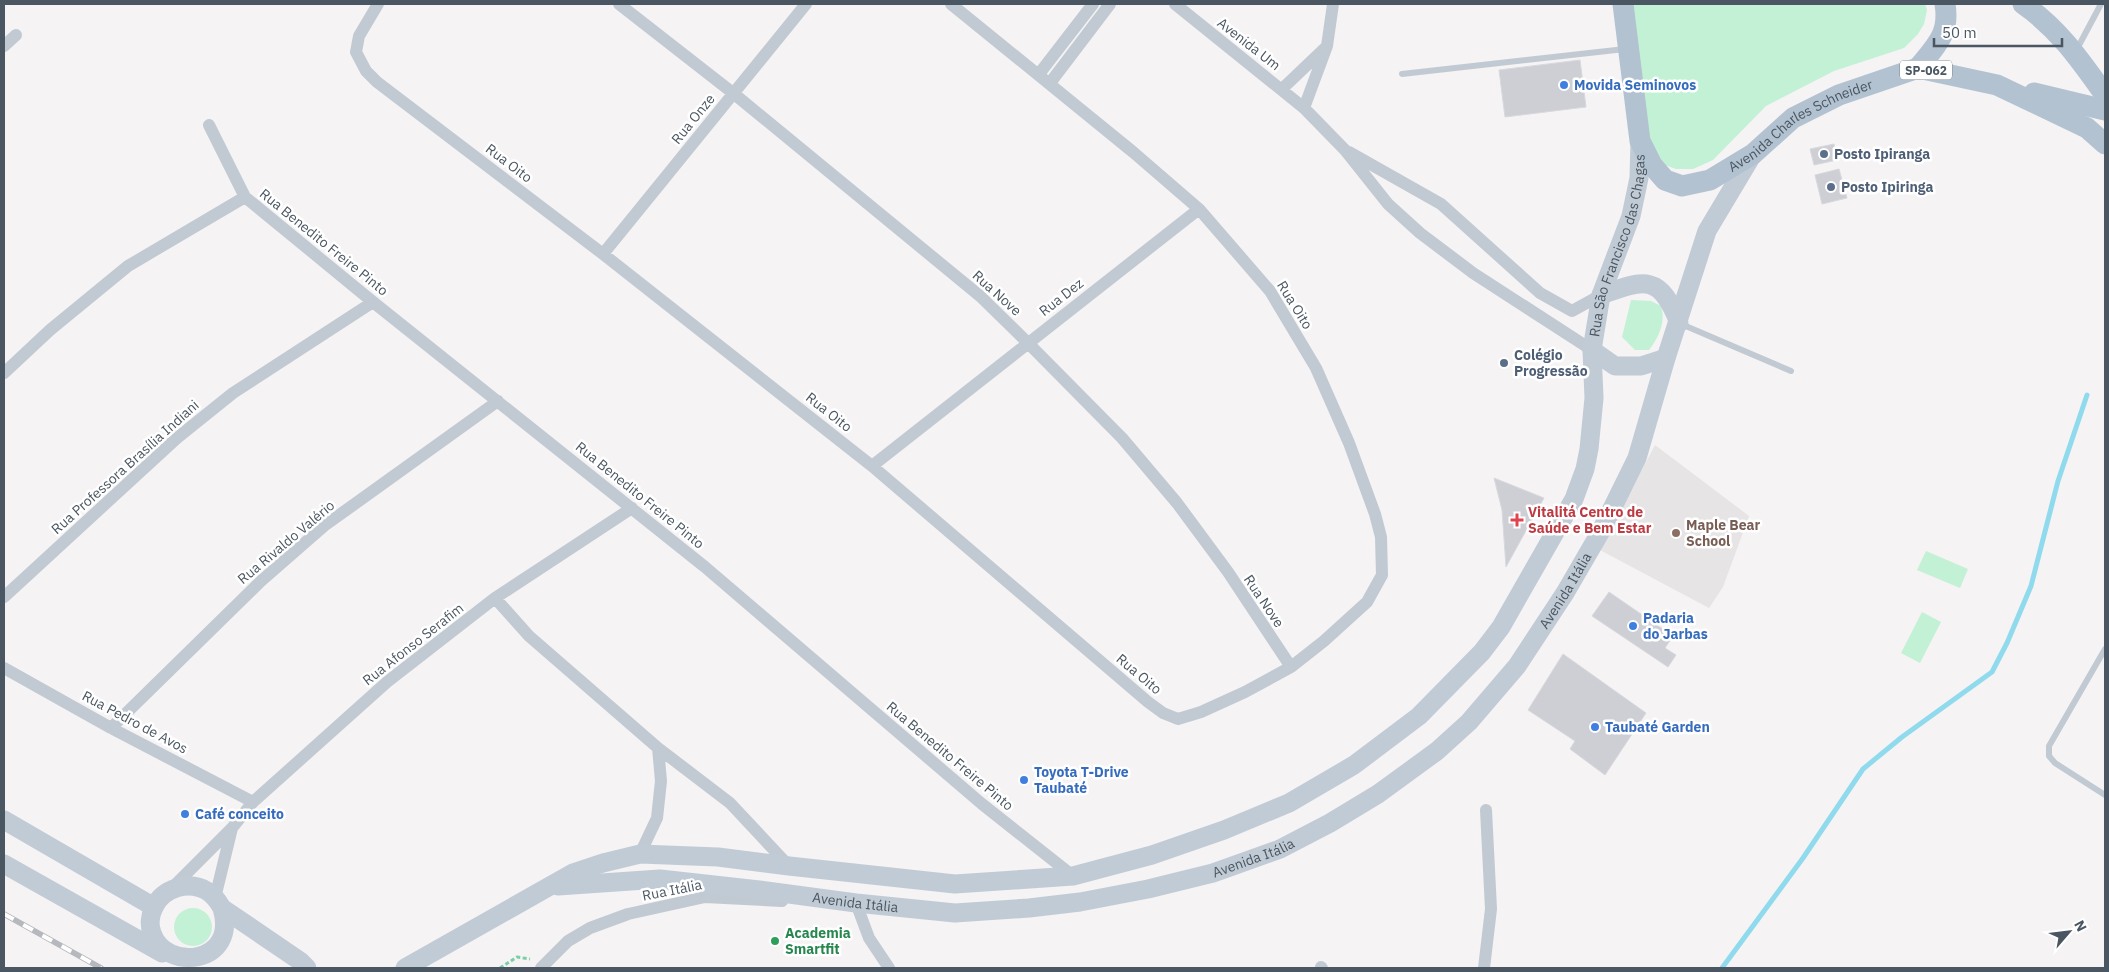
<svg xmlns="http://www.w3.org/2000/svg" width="2109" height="972" font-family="'IBM Plex Sans',sans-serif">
	<rect width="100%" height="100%" fill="#f5f3f3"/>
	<!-- education -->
	<path fill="#e6e4e5" d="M1655,445L1749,516L1723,587L1709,608L1600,550Z"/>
	<!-- green -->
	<path fill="#c3f1d5" d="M1633,4H1925L1927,10L1924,24L1918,34L1904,48L1834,71L1766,106L1713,160L1693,169H1676L1665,165L1656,157L1646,136Z
		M1631,300L1651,301L1661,306C1666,322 1659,337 1649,350H1635L1622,337Z
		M1926,551L1968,569L1960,588L1917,570Z
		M1922,612L1941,622L1920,663L1901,653Z
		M174 927a19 19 0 1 1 38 0a19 19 0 1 1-38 0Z"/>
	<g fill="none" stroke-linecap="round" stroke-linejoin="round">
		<!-- stream -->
		<path stroke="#90daee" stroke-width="5" d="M1722,968L1803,858L1863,769L1902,737L1992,672L2007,643L2031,586L2058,481L2087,395"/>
	</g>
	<!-- building -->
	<path fill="#cdcfd5" stroke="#d7d9de" d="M1580,60L1586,107L1505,117L1499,70Z
		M1834,144L1837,160L1814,165L1810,149Z
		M1839,169L1847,198L1822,204L1815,175Z
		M1494,478L1544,498L1506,567L1502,510Z
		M1609,592L1673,636L1665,648L1676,655L1668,667L1592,616Z
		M1563,654L1646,713L1605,775L1570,749L1575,741L1528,710Z"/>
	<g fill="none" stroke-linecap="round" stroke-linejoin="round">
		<!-- path -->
		<path stroke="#7ad0a6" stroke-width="3" stroke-dasharray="4 2.5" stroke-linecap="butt" d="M500,968L517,957L530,959"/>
		<!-- lane -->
		<path stroke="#c1cad2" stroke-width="6" d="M2077,49L2101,4
			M1402,74L1625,49
			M1681,324L1791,371
			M2105,649L2049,746V756L2055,763L2105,795"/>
		<!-- street -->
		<path stroke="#c1cad2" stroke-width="12" d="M378,4L359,36L356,52L366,71L377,82L603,254L872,466L1148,702L1163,713L1178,719L1201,712L1245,692L1291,667L1324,641L1367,602L1382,575L1381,537L1375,514L1349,443L1316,368L1270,291L1199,209L1133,152L951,4
			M619,4L733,93L980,296L1027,342L1122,438L1177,503L1228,572L1291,667
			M1175,4L1304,108L1345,150L1388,204L1420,233L1473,273L1592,350
			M4,46L16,35
			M1039,74L1093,4
			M1050,83L1110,4
			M1282,89L1325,48
			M1304,108L1327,46L1333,4
			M209,125L245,197L373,302L705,567L982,804L1073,876
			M1349,152L1441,204L1540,293L1572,311L1601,295
			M603,254L806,4
			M4,373L50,330L128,266L245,197
			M872,466L1199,209
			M4,597L177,438L233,393L373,302
			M495,598L529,636L658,748L730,803L789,866
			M4,668L111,728L253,802
			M111,728L261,581L324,526L498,401
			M640,854L657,818L661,781L658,748
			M171,889L232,828L253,802L387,682L495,598L632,508
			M215,898L232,828
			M849,903H856L869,938L889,968
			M1321,967L1322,968
			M541,968L568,941L590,928L628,914L705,897L782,901
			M1484,968L1491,909L1486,810"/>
		<!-- secondary -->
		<g stroke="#c1cbd6" stroke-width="19">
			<path d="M1601,295C1645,279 1660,274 1679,323"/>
			<path d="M1592,350L1615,366H1641L1666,358"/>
			<path d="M4,820L154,907"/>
			<path d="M4,864L162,953"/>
			<path id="s1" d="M558,886L660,879L759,890L856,903L955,913L1029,908L1080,902L1148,889L1213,873L1280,849L1330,823L1378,794L1437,751L1469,722L1517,666L1565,593L1601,531L1637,458L1666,358L1707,231L1753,154"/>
			<path d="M222,908C239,965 165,972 152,933C149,925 150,915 154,907C163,888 189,880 207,891C214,895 218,901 222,908L300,961L307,968"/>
			<path id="s2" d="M405,968L573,873L603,863L640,854L718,857L789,866L955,884L1073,876L1152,855L1224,830L1289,803L1354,765L1419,716L1482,652L1501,627L1574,499L1585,469L1589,449L1594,398L1592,350L1601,295L1631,216L1639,178L1640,141"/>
		</g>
		<!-- primary -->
		<g stroke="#b3c2d1" stroke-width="21">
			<path id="s3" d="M1623,4L1640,141L1652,165L1665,180L1682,186L1710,180L1753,154L1793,118L1839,95L1918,68L1997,85L2087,128L2105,144"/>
			<path d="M2023,4C2059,29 2080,60 2105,95"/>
			<path d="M1918,68C1936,46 1950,34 1945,4"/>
			<path d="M2034,93L2105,110"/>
		</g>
		<defs>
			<path id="rail" d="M4,914L101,968"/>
		</defs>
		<!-- rail casing -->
		<use href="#rail" stroke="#b5b8bd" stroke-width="5.5"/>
		<!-- rail -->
		<use href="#rail" stroke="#fff" stroke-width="4" stroke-dasharray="11" stroke-linecap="butt"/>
	</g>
	<!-- markers -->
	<g fill="#3f7fe0" stroke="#fff" stroke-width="2">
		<circle cx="1564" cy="85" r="5"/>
		<circle cx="1633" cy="626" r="5"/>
		<circle cx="1595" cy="727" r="5"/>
		<circle cx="1024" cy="780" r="5"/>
		<circle cx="185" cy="814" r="5"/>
	</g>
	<g fill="#5c6f8a" stroke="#fff" stroke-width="2">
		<circle cx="1824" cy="154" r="5"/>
		<circle cx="1831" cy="187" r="5"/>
		<circle cx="1504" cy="363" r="5"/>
	</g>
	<path fill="#e0444e" stroke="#fff" stroke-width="2" d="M1514.5 512.5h5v5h5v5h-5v5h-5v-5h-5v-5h5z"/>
	<circle fill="#8d6e63" stroke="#fff" stroke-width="2" cx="1676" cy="533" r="5"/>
	<circle fill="#2e9e5b" stroke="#fff" stroke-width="2" cx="775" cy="941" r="5"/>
	<g text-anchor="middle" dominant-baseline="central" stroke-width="5" stroke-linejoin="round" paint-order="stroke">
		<!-- shield labels -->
		<rect fill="#fff" stroke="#808990" stroke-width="1" x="1900" y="60.5" width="52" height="19" rx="4"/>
		<g font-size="12" font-weight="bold" fill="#4a5661">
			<text x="1926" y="70">SP-062</text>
		</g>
		<!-- street labels -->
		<g font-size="14" fill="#4a5661" stroke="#fff">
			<text transform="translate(1249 44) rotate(38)">Avenida Um</text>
			<text transform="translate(693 119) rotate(-51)">Rua Onze</text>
			<text stroke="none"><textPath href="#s3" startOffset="338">Avenida Charles Schneider</textPath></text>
			<text transform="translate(509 163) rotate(37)">Rua Oito</text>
			<text transform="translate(324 242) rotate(39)">Rua Benedito Freire Pinto</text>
			<text stroke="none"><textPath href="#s2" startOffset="1611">Rua São Francisco das Chagas</textPath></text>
			<text transform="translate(997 293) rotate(42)">Rua Nove</text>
			<text transform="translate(1061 297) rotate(-38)">Rua Dez</text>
			<text transform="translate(1295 305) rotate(58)">Rua Oito</text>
			<text transform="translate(829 412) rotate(38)">Rua Oito</text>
			<text transform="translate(125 467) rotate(-42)">Rua Professora Brasília Indiani</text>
			<text transform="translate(640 495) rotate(39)">Rua Benedito Freire Pinto</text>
			<text transform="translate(286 542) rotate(-40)">Rua Rivaldo Valério</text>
			<text stroke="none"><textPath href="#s1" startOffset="1124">Avenida Itália</textPath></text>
			<text transform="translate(1264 601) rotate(56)">Rua Nove</text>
			<text transform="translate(413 644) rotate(-38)">Rua Afonso Serafim</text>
			<text transform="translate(1139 674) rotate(40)">Rua Oito</text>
			<text transform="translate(135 722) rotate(28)">Rua Pedro de Avos</text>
			<text transform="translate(950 756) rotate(40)">Rua Benedito Freire Pinto</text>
			<text stroke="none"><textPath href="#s1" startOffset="704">Avenida Itália</textPath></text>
			<text transform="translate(672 890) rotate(-11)">Rua Itália</text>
			<text stroke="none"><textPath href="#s1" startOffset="299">Avenida Itália</textPath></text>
		</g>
		<!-- shop labels -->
		<g font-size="14" font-weight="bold" fill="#366cbe" stroke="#fff" text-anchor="start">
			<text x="1574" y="85">Movida Seminovos</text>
			<text x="1643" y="618">Padaria<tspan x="1643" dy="16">do Jarbas</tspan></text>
			<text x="1605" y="727">Taubaté Garden</text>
			<text x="1034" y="772">Toyota T-Drive<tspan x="1034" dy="16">Taubaté</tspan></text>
			<text x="195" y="814">Café conceito</text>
		</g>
		<!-- service labels -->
		<g font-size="14" font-weight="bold" fill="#4e5e75" stroke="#fff" text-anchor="start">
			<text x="1834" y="154">Posto Ipiranga</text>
			<text x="1841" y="187">Posto Ipiringa</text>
			<text x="1514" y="355">Colégio<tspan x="1514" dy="16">Progressão</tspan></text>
		</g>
		<!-- health labels -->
		<g font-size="14" font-weight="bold" fill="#be3a42" stroke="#fff" text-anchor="start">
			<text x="1528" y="512">Vitalitá Centro de<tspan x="1528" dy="16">Saúde e Bem Estar</tspan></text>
		</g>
		<!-- education labels -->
		<g font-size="14" font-weight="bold" fill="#785e54" stroke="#fff" text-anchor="start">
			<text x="1686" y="525">Maple Bear<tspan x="1686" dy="16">School</tspan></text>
		</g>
		<!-- leisure labels -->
		<g font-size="14" font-weight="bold" fill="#27864d" stroke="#fff" text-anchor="start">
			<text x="785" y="933">Academia<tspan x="785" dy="16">Smartfit</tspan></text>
		</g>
	</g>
	<!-- border -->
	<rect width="2109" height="972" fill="none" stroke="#4a5661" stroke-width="10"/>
	<!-- north arrow -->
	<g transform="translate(2069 932) rotate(62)" stroke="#ffffff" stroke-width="4" paint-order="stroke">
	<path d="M0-4L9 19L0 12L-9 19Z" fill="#4a5661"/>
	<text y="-8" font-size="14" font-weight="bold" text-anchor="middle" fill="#4a5661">N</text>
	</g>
	<!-- scale -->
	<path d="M1934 38v8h128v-8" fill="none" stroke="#4a5661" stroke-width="2.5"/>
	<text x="1942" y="38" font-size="15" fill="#4a5661" stroke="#ffffff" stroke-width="4" paint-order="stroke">50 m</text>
</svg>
